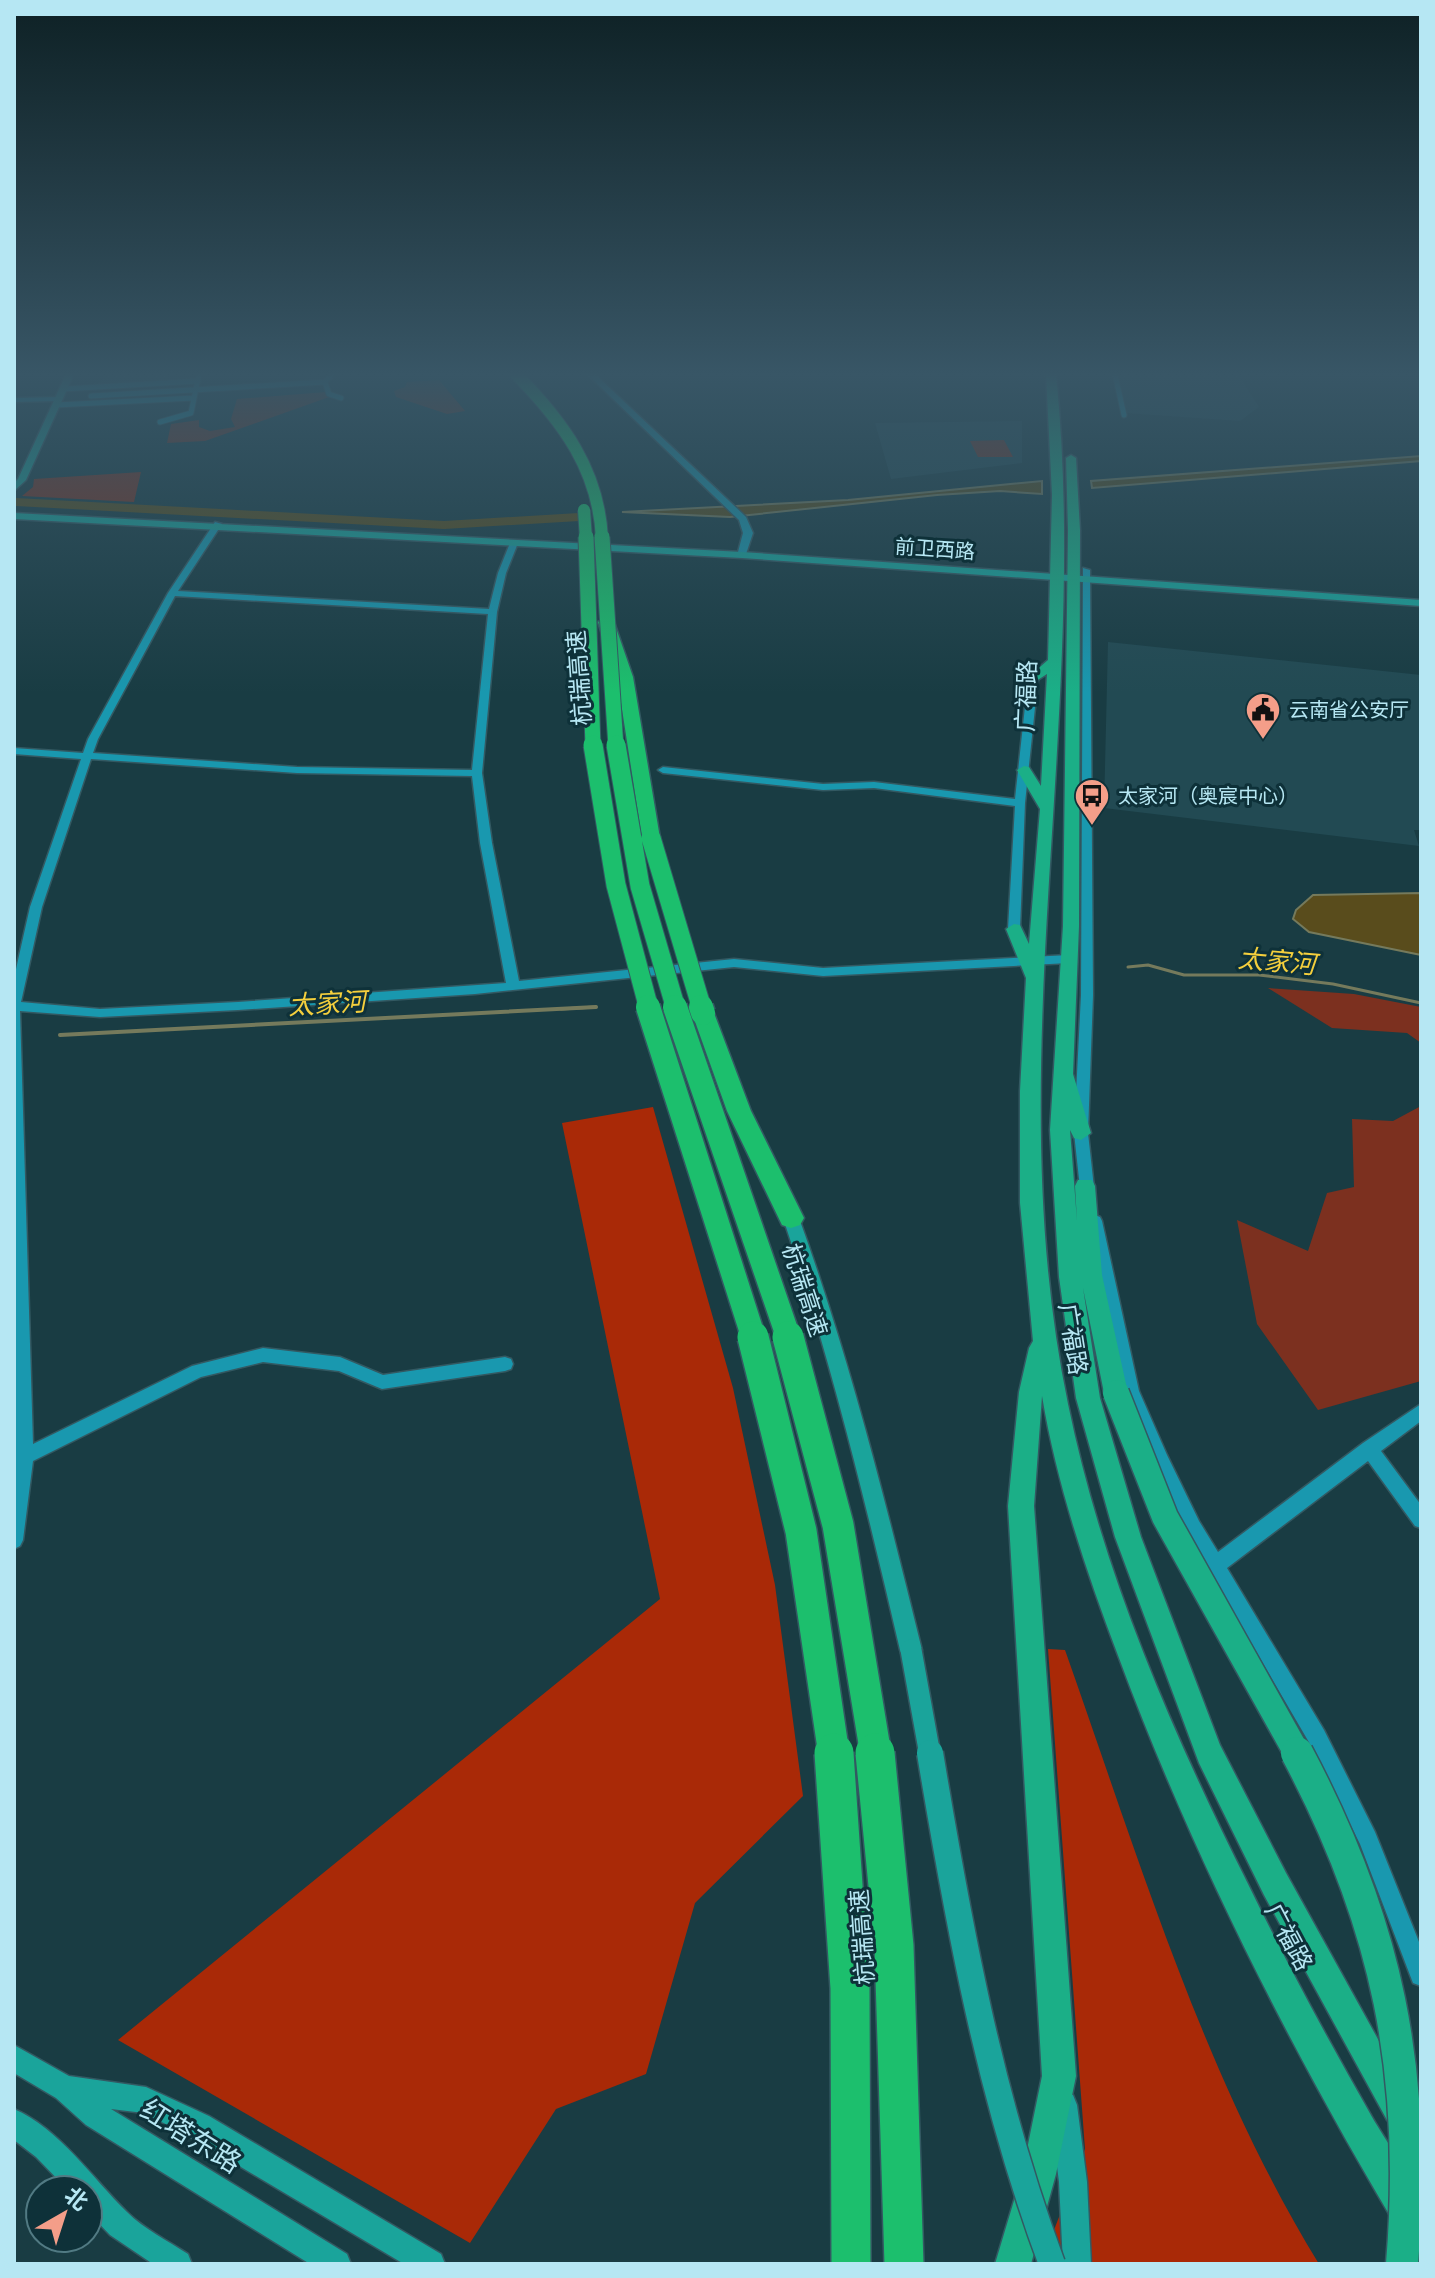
<svg xmlns="http://www.w3.org/2000/svg" width="1435" height="2278" font-family="Inter,'Noto Sans SC',sans-serif">
	<rect width="100%" height="100%" fill="#193c43"/>
	<!-- built -->
	<path fill="#224a53" d="M104,374H169L167,381L100,385Z
		M1118,374H1238L1259,407L1240,421L1125,413Z
		M1022,421V463L891,479L875,423Z
		M1108,642L1421,675V830H1414L1419,846L1104,808Z"/>
	<!-- green -->
	<path fill="#7c301f" d="M439,380L465,411L447,414L396,397L394,391L405,387L407,382Z
		M326,392L332,396L205,441L167,443L171,424L199,420V427L210,431L235,427L231,419L237,399Z
		M1004,440L1013,457H978L970,441Z
		M141,472L134,502L22,496L33,487L34,479Z
		M1268,988L1354,994L1421,1007V1043L1407,1033L1332,1028Z
		M1421,1106V1381L1318,1410L1257,1324L1237,1220L1308,1251L1327,1193L1354,1187L1352,1119L1393,1121Z"/>
	<!-- forest -->
	<path fill="#a92907" d="M653,1107L733,1388L775,1585L803,1796L695,1903L646,2074L556,2109L470,2243L118,2040L660,1599L562,1123Z
		M1048,1649L1065,1650C1138,1856 1204,2077 1319,2264H1041L1085,2149Z"/>
	<!-- water -->
	<path fill="#594c1c" stroke="#757a5c" stroke-width="2" d="M1421,456V461L1092,488L1091,481Z
		M1042,481V494L1000,491L937,495L730,517L622,512L848,500Z
		M1421,893V955L1309,932L1293,919L1296,910L1313,895Z"/>
	<g fill="none" stroke-linecap="round" stroke-linejoin="round">
		<!-- stream-far1 -->
		<path stroke="#757a5c" stroke-width="3" d="M1128,967L1148,965L1184,975H1259L1333,984L1421,1003
			M561,1009L596,1007"/>
		<!-- stream -->
		<path stroke="#757a5c" stroke-width="4" d="M60,1035L596,1007"/>
		<!-- river -->
		<path fill="#594c1c" fill-rule="evenodd" d="M16,498L444,521L579,513L586,517L579,521L444,529L16,506Z"/>
		<defs>
			<path id="pedestrian" d="M332,374L325,382L329,394L341,398
				M1115,374L1124,415
				M63,389L198,381
				M91,396L325,382
				M56,405L194,398
				M160,422L191,413L199,374"/>
			<path id="minor" d="M14,398L59,397L62,399L59,401L14,402Z
				M215,522L222,524L178,591L489,609L498,573L510,543L514,541L518,543L506,573L497,612L482,773L492,843L519,981L734,959L823,968L1069,955L1075,959L1069,963L823,976L734,967L475,994L238,1010L100,1017L20,1011L33,1444L192,1366L263,1348L340,1357L383,1375L505,1357L511,1359L513,1364L511,1369L505,1371L382,1389L339,1371L263,1362L201,1377L33,1461L23,1540L20,1546L14,1549V1474L16,1456L14,1332V978L30,907L81,759L14,754V748L83,753L88,739L168,593ZM175,596L488,614L472,770L297,767L93,753L98,739ZM91,759L297,773L472,776L480,843L506,983L238,1002L100,1009L21,1002L42,907Z
				M1083,568L1090,570L1093,995L1088,1133L1095,1197L1093,1201H1083L1081,1197L1074,1133L1081,995Z
				M1033,676L1038,679L1025,803L1020,929L1014,933L1008,929L1015,806L874,788L823,790L663,773L658,770L663,767L823,784L874,782L1015,799L1028,679Z
				M1095,1215L1100,1217L1102,1221L1139,1391L1167,1455L1199,1521L1218,1552L1363,1443L1421,1404V1421L1381,1451L1421,1505V1528L1415,1526L1368,1461L1227,1568L1324,1730L1375,1832L1421,1947V1986L1413,1983L1360,1844L1310,1744L1187,1533L1151,1459L1123,1391L1088,1221L1090,1217Z"/>
			<path id="tertiary" d="M587,374H595L746,517L753,533L746,554L738,552L743,533L739,520Z"/>
			<path id="secondary" d="M66,374H74L26,480L14,491V483L18,479Z
				M14,513L742,552L1421,600V606L742,558L14,519Z
				M791,1211L797,1213L799,1218C850,1359 886,1504 922,1650L919,1658L911,1661L903,1658L900,1650C866,1504 831,1360 783,1218L785,1213Z
				M14,2045L69,2076L146,2087L209,2116L441,2254L445,2264H404L189,2136L144,2113L111,2109L347,2254L351,2264H310L86,2125L56,2098L14,2073Z
				M1063,2091L1073,2095L1077,2105L1087,2182L1091,2264H1063L1059,2182L1049,2105L1053,2095Z
				M14,2109C60,2129 92,2178 127,2212C144,2229 168,2241 188,2254L192,2264H153L110,2235L88,2212V2190H68L36,2157L14,2140Z"/>
			<path id="primary" d="M1046,374H1056C1091,717 997,1063 1068,1404C1102,1571 1171,1730 1247,1882C1286,1962 1328,2040 1372,2117C1382,2135 1417,2185 1421,2202C1424,2216 1421,2236 1421,2251L1408,2246C1296,2060 1195,1862 1119,1658C1087,1574 1057,1485 1042,1396L1034,1506L1076,2076L1056,2174L1031,2264H995L1022,2174L1042,2076L1008,1506L1019,1392L1029,1348L1033,1341L1020,1203V1091L1026,978L1006,929L1014,924L1020,925L1029,944L1040,809L1017,770L1024,766L1029,767L1041,786L1047,674L1033,683L1026,679L1048,660L1052,495Z
				M1071,455L1076,458L1080,530L1079,926L1073,1074L1091,1133L1081,1140L1074,1138L1070,1130L1077,1221L1075,1186L1078,1180H1092L1095,1186L1102,1275L1128,1393L1124,1400L1116,1403L1108,1400L1104,1393L1083,1288L1100,1398L1141,1537L1220,1745L1286,1873L1416,2108L1411,2120L1399,2125L1387,2120L1264,1895L1199,1763L1115,1537L1076,1398L1059,1277L1050,1130L1063,926L1068,530L1066,458Z"/>
			<path id="motorway" d="M606,617L614,622L633,677L660,838L651,844L642,838L617,677L598,622Z
				M703,1006L714,1013L751,1111L804,1218L800,1225L791,1228L782,1225L727,1111L692,1013Z"/>
		</defs>
		<!-- pedestrian casing -->
		<use href="#pedestrian" stroke="#335962" stroke-width="7"/>
		<!-- minor casing -->
		<use href="#minor" stroke="#335962" stroke-width="3"/>
		<!-- tertiary casing -->
		<use href="#tertiary" stroke="#335962" stroke-width="3"/>
		<!-- secondary casing -->
		<use href="#secondary" stroke="#335962" stroke-width="3"/>
		<!-- primary casing -->
		<use href="#primary" stroke="#335962" stroke-width="3"/>
		<!-- motorway casing -->
		<use href="#motorway" stroke="#335962" stroke-width="3"/>
		<!-- pedestrian -->
		<use href="#pedestrian" stroke="#1998af" stroke-width="5"/>
		<!-- minor -->
		<use href="#minor" fill="#1998af" fill-rule="evenodd"/>
		<!-- tertiary -->
		<use href="#tertiary" fill="#1998af" fill-rule="evenodd"/>
		<!-- secondary -->
		<use href="#secondary" fill="#1aa49b" fill-rule="evenodd"/>
		<!-- primary -->
		<use href="#primary" fill="#1baf87" fill-rule="evenodd"/>
		<!-- motorway -->
		<use href="#motorway" fill="#1cbf6d" fill-rule="evenodd"/>
		<defs>
			<path id="secondary-bridge-far1" d="M911,1650L930,1755"/>
			<path id="secondary-bridge" d="M930,1753C959,1927 990,2098 1052,2264"/>
			<path id="primary-bridge-far1" d="M1116,1393L1165,1517L1298,1755"/>
			<path id="primary-bridge" d="M1297,1753C1387,1922 1418,2074 1402,2264"/>
			<path id="motorway-bridge-far5" d="M516,374C563,422 599,470 602,539
				M584,510L586,539"/>
			<path id="motorway-bridge-far4" d="M586,537L593,747
				M602,537L616,747"/>
			<path id="motorway-bridge-far3" d="M593,745L616,885L649,1009
				M616,745L640,886L676,1009
				M651,838L702,1009"/>
			<path id="motorway-bridge-far2" d="M648,1007L754,1339
				M675,1007L789,1339
				M701,1007L703,1013"/>
			<path id="motorway-bridge-far1" d="M753,1337L801,1531L834,1755
				M788,1337L838,1525L876,1755"/>
			<path id="motorway-bridge" d="M834,1753L850,1988L851,2264
				M875,1753L894,1946L904,2264"/>
		</defs>
		<!-- secondary-bridge-far1 casing -->
		<use href="#secondary-bridge-far1" stroke="#335962" stroke-width="24" stroke-linecap="butt"/>
		<!-- secondary-bridge casing -->
		<use href="#secondary-bridge" stroke="#335962" stroke-width="29" stroke-linecap="butt"/>
		<!-- primary-bridge-far1 casing -->
		<use href="#primary-bridge-far1" stroke="#335962" stroke-width="29" stroke-linecap="butt"/>
		<!-- primary-bridge casing -->
		<use href="#primary-bridge" stroke="#335962" stroke-width="35" stroke-linecap="butt"/>
		<!-- motorway-bridge-far5 casing -->
		<use href="#motorway-bridge-far5" stroke="#335962" stroke-width="14" stroke-linecap="butt"/>
		<!-- motorway-bridge-far4 casing -->
		<use href="#motorway-bridge-far4" stroke="#335962" stroke-width="17" stroke-linecap="butt"/>
		<!-- motorway-bridge-far3 casing -->
		<use href="#motorway-bridge-far3" stroke="#335962" stroke-width="21" stroke-linecap="butt"/>
		<!-- motorway-bridge-far2 casing -->
		<use href="#motorway-bridge-far2" stroke="#335962" stroke-width="27" stroke-linecap="butt"/>
		<!-- motorway-bridge-far1 casing -->
		<use href="#motorway-bridge-far1" stroke="#335962" stroke-width="34" stroke-linecap="butt"/>
		<!-- motorway-bridge casing -->
		<use href="#motorway-bridge" stroke="#335962" stroke-width="42" stroke-linecap="butt"/>
		<!-- secondary-bridge-far1 -->
		<use href="#secondary-bridge-far1" stroke="#1aa49b" stroke-width="21"/>
		<!-- secondary-bridge -->
		<use href="#secondary-bridge" stroke="#1aa49b" stroke-width="26"/>
		<!-- primary-bridge-far1 -->
		<use href="#primary-bridge-far1" stroke="#1baf87" stroke-width="26"/>
		<!-- primary-bridge -->
		<use href="#primary-bridge" stroke="#1baf87" stroke-width="32"/>
		<!-- motorway-bridge-far5 -->
		<use href="#motorway-bridge-far5" stroke="#1cbf6d" stroke-width="12"/>
		<!-- motorway-bridge-far4 -->
		<use href="#motorway-bridge-far4" stroke="#1cbf6d" stroke-width="15"/>
		<!-- motorway-bridge-far3 -->
		<use href="#motorway-bridge-far3" stroke="#1cbf6d" stroke-width="19"/>
		<!-- motorway-bridge-far2 -->
		<use href="#motorway-bridge-far2" stroke="#1cbf6d" stroke-width="24"/>
		<!-- motorway-bridge-far1 -->
		<use href="#motorway-bridge-far1" stroke="#1cbf6d" stroke-width="31"/>
		<!-- motorway-bridge -->
		<use href="#motorway-bridge" stroke="#1cbf6d" stroke-width="39"/>
	</g>
	<!-- sky -->
	<linearGradient id="sky" x2="0" y2="1"><stop stop-color="#0e2125"/><stop offset="0.54" stop-color="#385666"/><stop offset="1" stop-color="#385666" stop-opacity="0"/></linearGradient>
	<rect width="1435" height="693" fill="url(#sky)"/>
	<!-- icons -->
	<defs>
		<symbol id="civic-pin" viewBox="-11 -11 22 30"><path d="M0 17L-7.5 6A9.5 9.5 0 1 1 7.5 6Z" fill="#f49e89" stroke="#0e3139"/><path d="M-.6-6.5H3V-4.5H.6V-3L4-1V1h2V6H-6V1h2V-1L-.6-3ZM-1.2 2.5V6h2.4V2.5Z" fill="#111"/></symbol>
		<symbol id="bus-pin" viewBox="-11 -11 22 30"><path d="M0 17L-7.5 6A9.5 9.5 0 1 1 7.5 6Z" fill="#f49e89" stroke="#0e3139"/><path d="M-5-6H5V4H4V6H2V4H-2V6H-4V4H-5ZM-3.5-4V0h7V-4ZM-3.5 1.2v1.5H-2V1.2ZM2 1.2v1.5H3.5V1.2Z" fill="#111"/></symbol>
	</defs>
	<g fill-rule="evenodd">
		<use href="#civic-pin" x="1243" y="690" width="40" height="54"/>
		<use href="#bus-pin" x="1072" y="776" width="40" height="54"/>
	</g>
	<g text-anchor="middle" dominant-baseline="central" stroke-width="6" stroke-linejoin="round" paint-order="stroke">
		<!-- far-street labels -->
		<g font-size="20" fill="#b6e7f3" stroke="#0e3139">
			<text transform="translate(935 549) rotate(4)">前卫西路</text>
		</g>
		<!-- far-poi labels -->
		<g font-size="20" fill="#b6e7f3" stroke="#0e3139" text-anchor="start">
			<text x="1289" y="710">云南省公安厅</text>
			<text x="1118" y="796">太家河（奥宸中心）</text>
		</g>
		<!-- street labels -->
		<g font-size="24" fill="#b6e7f3" stroke="#0e3139">
			<text transform="translate(579 678) rotate(-94)">杭瑞高速</text>
			<text transform="translate(1026 696) rotate(-88)">广福路</text>
			<text transform="translate(805 1290) rotate(72)">杭瑞高速</text>
			<text transform="translate(1073 1339) rotate(81)">广福路</text>
			<text transform="translate(862 1937) rotate(-94)">杭瑞高速</text>
			<text transform="translate(1289 1937) rotate(62)">广福路</text>
		</g>
		<!-- water labels -->
		<g font-size="26" font-style="italic" fill="#f4cf3d" stroke="#0e3139">
			<text transform="translate(1277 961) rotate(5)">太家河</text>
			<text transform="translate(327 1003) rotate(-3)">太家河</text>
		</g>
		<!-- near-street labels -->
		<g font-size="28" fill="#b6e7f3" stroke="#0e3139">
			<text transform="translate(191 2136) rotate(32)">红塔东路</text>
		</g>
	</g>
	<!-- border -->
	<rect width="1435" height="2278" fill="none" stroke="#b6e7f3" stroke-width="32"/>
	<!-- north arrow -->
	<g transform="translate(64 2214) rotate(39)"><circle r="38" fill="#0e3139" stroke="#517a83" stroke-width="2"/>
	<path d="M0-6L14 30L0 20L-14 30Z" fill="#f49e89"/>
	<text y="-12" font-size="22" font-weight="bold" text-anchor="middle" fill="#b6e7f3">北</text>
	</g>
</svg>
